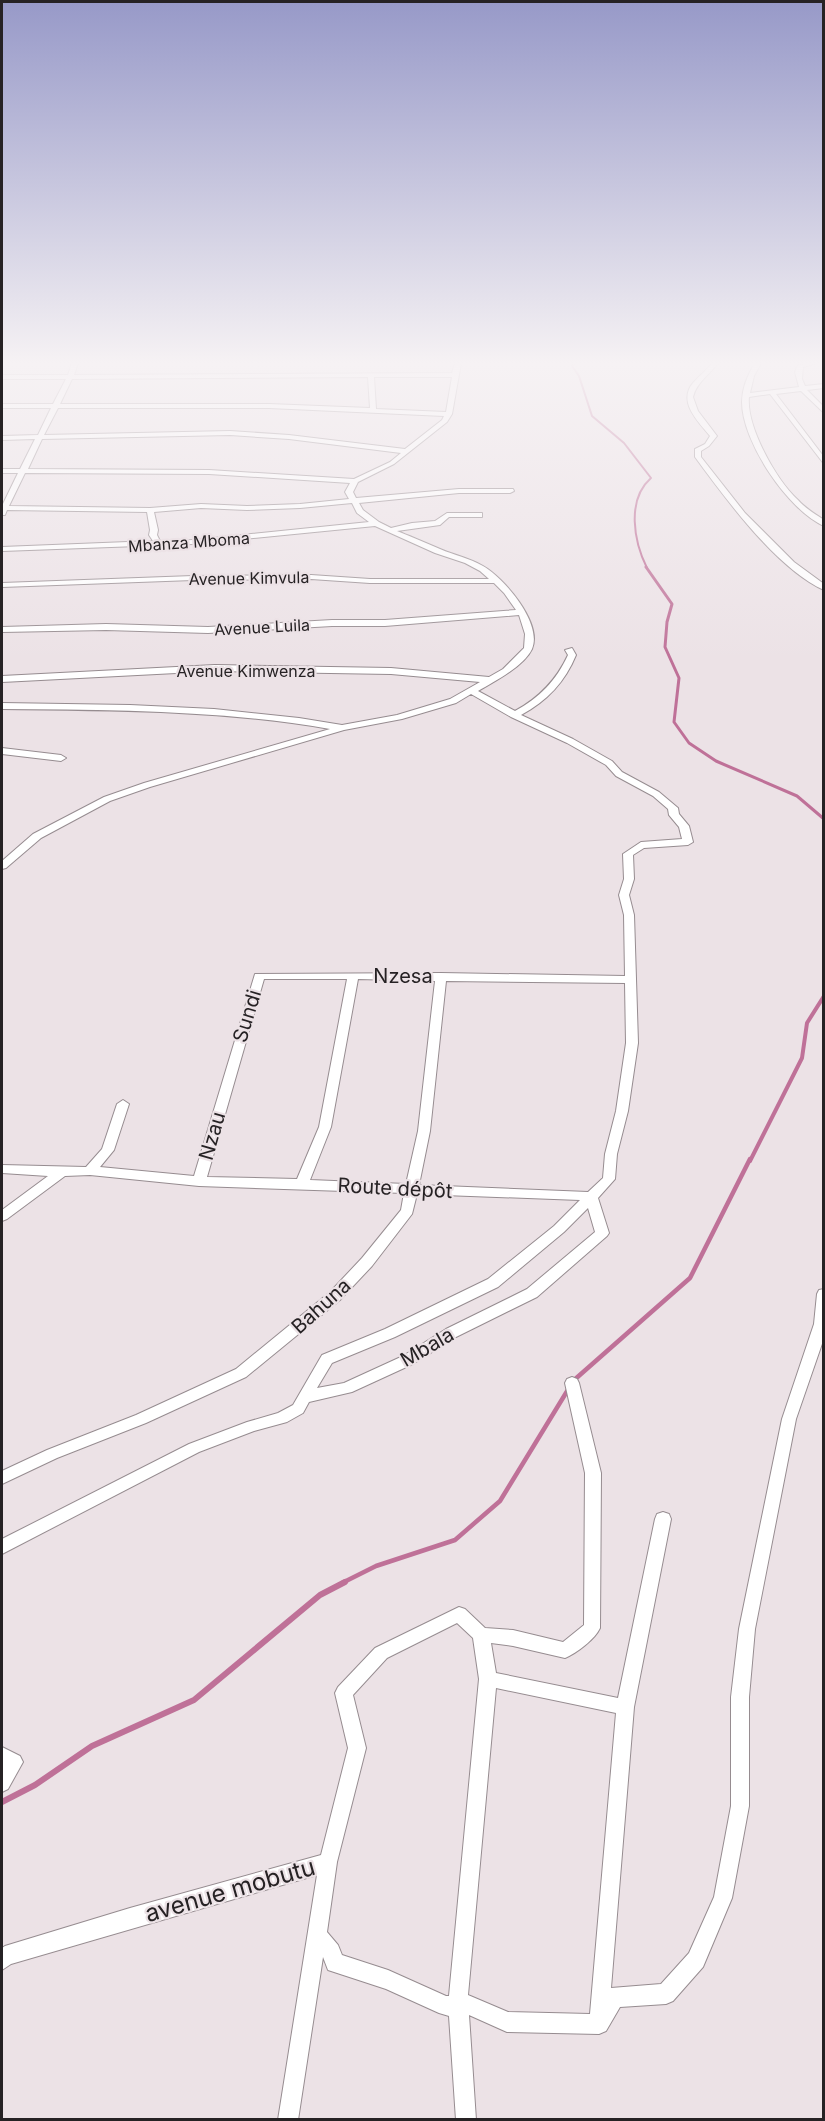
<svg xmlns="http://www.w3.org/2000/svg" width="825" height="2121" font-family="Inter,sans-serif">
	<rect width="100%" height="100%" fill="#ece2e6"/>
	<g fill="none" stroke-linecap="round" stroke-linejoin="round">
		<!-- stream-far4 -->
		<path stroke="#bf7198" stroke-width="2" d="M574,363L572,366L579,376L592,416L624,443L651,478C626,500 634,542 647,568"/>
		<!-- stream-far3 -->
		<path stroke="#bf7198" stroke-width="3" d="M646,567L672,604L667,622L665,647L679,678L674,722L689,743L716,761L797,796L824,819"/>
		<!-- stream-far2 -->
		<path stroke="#bf7198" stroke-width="4" d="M750,1161L802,1058L807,1023L824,996"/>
		<!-- stream-far1 -->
		<path stroke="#bf7198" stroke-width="4.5" d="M573,1381L690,1278L750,1159
			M342,1583L376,1566L455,1540L500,1501L569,1388"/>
		<!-- stream -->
		<path stroke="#bf7198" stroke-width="6" d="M2,1802L35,1785L92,1746L194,1700L320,1595L345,1582"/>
		<defs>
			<path id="street" d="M72,363H78L74,375L452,373L455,363H461L452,414L447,422L394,464L358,482L353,492L356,498L459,489H513L514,491L510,493H459L359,503L363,510L379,522L391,528L412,523L435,521L447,513H482V517H449L440,525L397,531C412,537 426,543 440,549C454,555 469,558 483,566C503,577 543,623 532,649C524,666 494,682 478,691L515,711C539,698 556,681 568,655L565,650L572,648L576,655C565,682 547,701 521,715L573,739L612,761L622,772L659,792L678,808L679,814L689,826L693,842L688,845L644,848L633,855L634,879L629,895L634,915L638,1043L628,1111L617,1154L615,1179L598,1198L609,1233L607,1236L537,1297L456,1337L413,1364L352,1392L309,1402L303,1413L287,1422L254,1431L199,1452L2,1554V1539L189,1444L247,1422L278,1413L293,1405L322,1355L385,1329L488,1279L554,1226L580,1200L417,1194L412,1214L372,1266L340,1300L246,1377L146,1423L57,1458L2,1484V1471L47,1450L136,1415L236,1369L330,1292L362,1258L401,1210L404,1193L199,1186L90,1175L65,1176L7,1219L2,1221V1210L48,1176L2,1173V1165L86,1167L102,1149L117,1104L123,1100L129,1104L114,1150L100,1167L194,1176L255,974L441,973L625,976L624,915L619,895L624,879L623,854L641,842L682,839L679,827L669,815L668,809L653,796L616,776L606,765L567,743L511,717L471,694L456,703L402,719L344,730L150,787L110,801L41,838L6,868L2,869V861L33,834L104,797L144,783L330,729C221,710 112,710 2,709V703L130,705L214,709L299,718L342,725L397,715L450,699L480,682L391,674L215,671L2,682V676L215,665L391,668L489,677L503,669L524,648L525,634L519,615L385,626H332L208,633L106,630L2,632V627L106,624L208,627L332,620H385L516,610L504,593L494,583H370L311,579L193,580L2,587V583L193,576L311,575L370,579H489L480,571L465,563L435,553L375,526L193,544L2,551V547L153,541L149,535L150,530L147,512L7,510L5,515H2V506L18,473H2V469H20L35,439L2,440V436L38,435L51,408H2V404H53L66,379H2V375H68ZM368,377L370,408L269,404H60L72,379ZM374,377H452L446,412L376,409ZM58,408H269L444,416L442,420L405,449L289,435L230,431L44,435ZM230,435L289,439L401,453L390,462L354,479L209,470L28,469L42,439ZM25,473L209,474L350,483L345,492L349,499L300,504L247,506L201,504L150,508L9,506ZM352,503L357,513L369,522L193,540L160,541L157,535L158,530L154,512L201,508L247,510L300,508ZM264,979H347L319,1127L297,1179L207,1177ZM358,979L435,981L418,1131L406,1184L310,1180L331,1127ZM446,981L625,983L626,1043L616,1111L605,1154L603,1178L588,1192L419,1185L430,1131ZM588,1208L595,1232L527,1289L446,1329L403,1356L344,1383L317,1388L332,1363L395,1337L498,1287L564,1232Z
				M712,363H718C710,374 696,383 693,397L698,411L717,436L709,446L701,451V457L745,513L794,562L824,584V590C777,569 725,498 695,457V449L705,444L710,436C699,422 677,402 693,383C699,376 706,371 712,363Z
				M755,363H761L754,376L750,393L799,387L795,372L798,365L816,363L803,367L802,379L805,386L824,384V388L807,390L824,407V413L801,391L776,394L824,457V464L770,394L749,397C746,426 776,480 798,500C805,508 815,514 824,520V526C788,510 742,442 742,402C742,389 748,374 755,363Z
				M2,748L61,755L66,758L61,761L2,754Z
				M824,1289V1338L796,1419L755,1629L749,1697V1806L732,1898L703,1967L673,2001L666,2004L620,2007L606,2031L599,2034L507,2032L469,2015L476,2120H456L449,2016L439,2013L386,1989L328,1970L323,1957L298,2120H278L317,1875L11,1964L2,1970V1948L5,1946L130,1908L321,1855L348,1748L335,1693L338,1687L375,1648L459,1607L465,1609L485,1628L513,1630L563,1642L584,1625L585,1473L565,1383L567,1379L572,1377L577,1379L579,1383L601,1473L600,1628C595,1639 577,1653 565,1658L513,1646L491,1643L496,1673L618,1698L655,1519L657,1514L663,1512L669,1514L671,1519L634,1707L611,1988L661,1984L689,1953L714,1897L731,1806V1697L739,1629L782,1419L814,1324L817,1294L819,1290ZM457,1623L473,1638L479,1679L449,1996H446L388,1970L342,1955L338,1945L327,1932L337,1862L366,1748L353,1695L387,1658ZM496,1688L616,1713L590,2014L508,2012L468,1995Z
				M2,1747L20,1756L23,1762L8,1789L2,1792Z"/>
		</defs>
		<!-- street casing -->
		<use href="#street" stroke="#968c90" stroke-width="2"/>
		<!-- street -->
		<use href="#street" fill="#fff" fill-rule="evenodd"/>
	</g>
	<!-- sky -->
	<linearGradient id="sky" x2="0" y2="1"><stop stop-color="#9799c8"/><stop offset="0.55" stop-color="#f6f2f4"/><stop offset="1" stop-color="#f6f2f4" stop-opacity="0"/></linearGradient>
	<rect width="825" height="660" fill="url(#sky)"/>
	<g text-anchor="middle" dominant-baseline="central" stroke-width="4.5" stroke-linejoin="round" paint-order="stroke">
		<!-- far-street labels -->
		<g font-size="16" fill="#262224" stroke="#ece2e6">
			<text transform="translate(189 542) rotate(-4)">Mbanza Mboma</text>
			<text transform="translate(249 578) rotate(-1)">Avenue Kimvula</text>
			<text transform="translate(262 627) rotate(-3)">Avenue Luila</text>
			<text x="246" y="671">Avenue Kimwenza</text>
		</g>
		<!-- street labels -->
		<g font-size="20" fill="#262224" stroke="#ece2e6">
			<text x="403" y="976">Nzesa</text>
			<text transform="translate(247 1016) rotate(-73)">Sundi</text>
			<text transform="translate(212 1136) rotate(-74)">Nzau</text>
			<text transform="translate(395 1188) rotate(3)">Route dépôt</text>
			<text transform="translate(321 1306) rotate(-42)">Bahuna</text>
			<text transform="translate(427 1347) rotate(-30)">Mbala</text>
		</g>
		<!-- near-street labels -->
		<g font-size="24" fill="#262224" stroke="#ece2e6">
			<text transform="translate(230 1890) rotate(-16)">avenue mobutu</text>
		</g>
	</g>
	<!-- border -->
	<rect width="825" height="2121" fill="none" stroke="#262224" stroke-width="6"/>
</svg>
